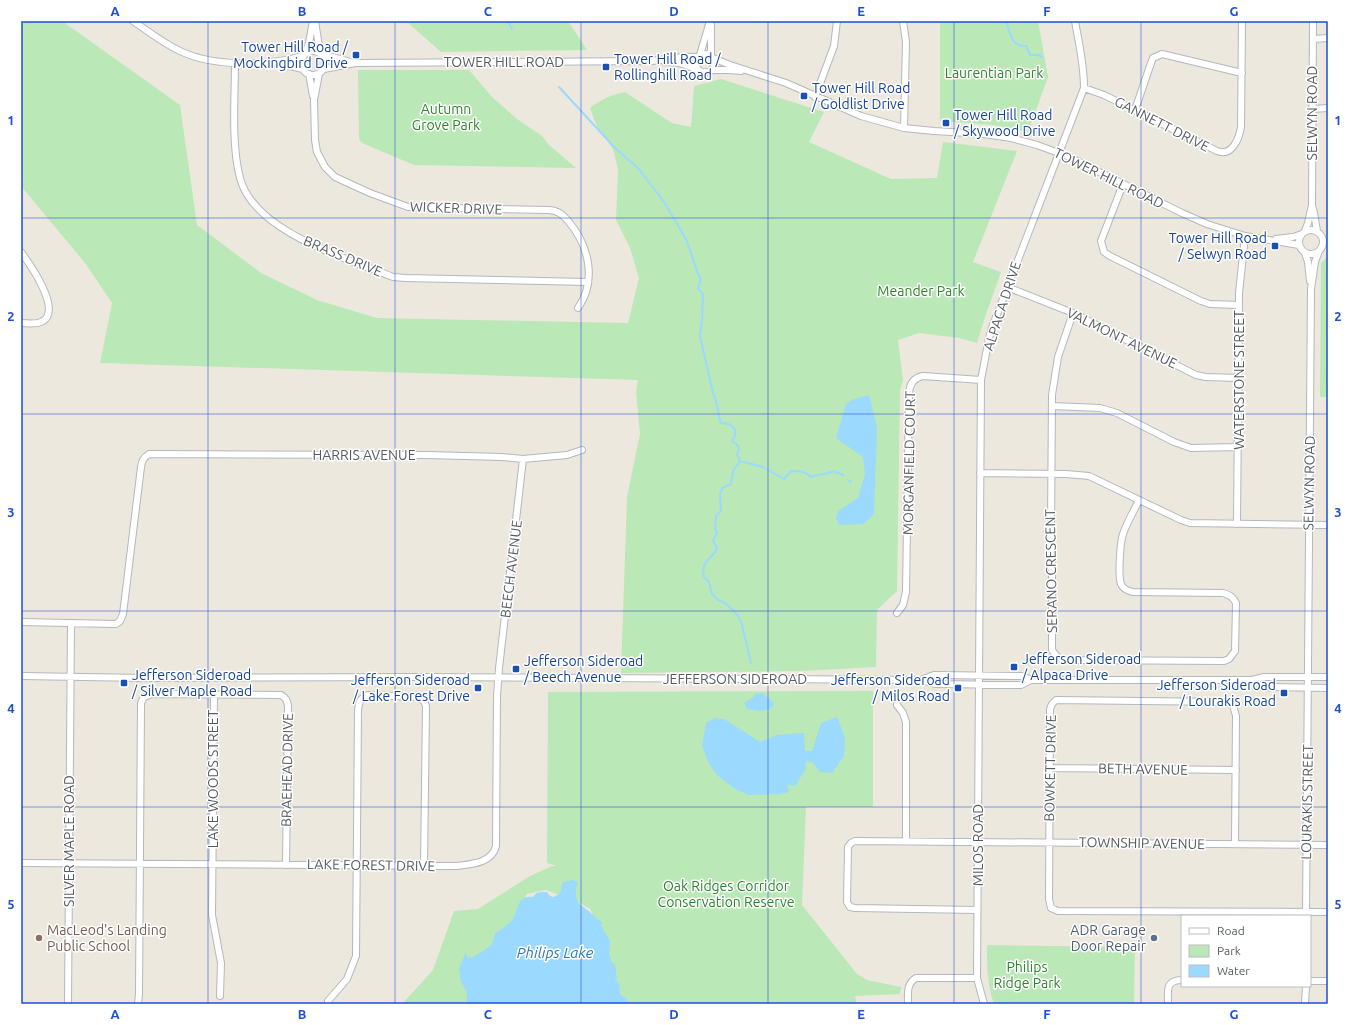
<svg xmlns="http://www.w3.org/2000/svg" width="1349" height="1025" font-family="Ubuntu,sans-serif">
	<rect width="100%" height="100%" fill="#ede8de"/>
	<!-- green -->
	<path fill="#bae8b7" d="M21,21H62L180,105L197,225L261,273L317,300L377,318L628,323L639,278L630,248L616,220L618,169L613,149L597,127L590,108C600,100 613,94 625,92L672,123L691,127L694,86L721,79L824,112L809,142L891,179L937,178L943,142L1017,151L973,262L1001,272L985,317L977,343L959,338L919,333L898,340L903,380L900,390L897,591L877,610L876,667L803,671L621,673L627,497L640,434L636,392L638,380L100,363L112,303L85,263L21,186Z
		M406,21H568L587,50L441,52Z
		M940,21H1038L1048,77L1028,132L992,125L940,121Z
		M358,70H469L492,97L517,119L542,136L549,145L576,168L414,165L362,143L359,139Z
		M1328,256V397H1320L1321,263Z
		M873,691V807H806L802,905L857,974L867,980L901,987L900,994L855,996L857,1004H625L614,979L605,941L590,909L575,900L545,890L527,894L515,915L508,935L471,1004H402L433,970L454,911L478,909L530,876L552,866H557L547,863L548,692Z
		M987,945L1135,947L1134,1004H994C987,984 987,966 987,945Z"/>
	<!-- water -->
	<path fill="#9bd9ff" d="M869,395L877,428L874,514L863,524L840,525L836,519L838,511L858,498L865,474L863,457L836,438L846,404L852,400Z
		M763,693C766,698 771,699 774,704L771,709L760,711L747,709L744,703L754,697L755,694Z
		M837,717L845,738L844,756L832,773L820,772L813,763L806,761L805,770L795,786L787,784L789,792L780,794L748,795L732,787L717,775L709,764L702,746L706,723L715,718L724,719L760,742L777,735L804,733L805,751H812L821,723Z
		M573,880L578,882C570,905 584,904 598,920L602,922L601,926L610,941L609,954L612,963L615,964L617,982L620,984C618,1000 625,994 630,1004H466L467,992L461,982L459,968L466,952L467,957L472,958C484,948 492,951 495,933C499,931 510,923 513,919C518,910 517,895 533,897C537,891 540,892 547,892L550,896L554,897L560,893L563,882Z"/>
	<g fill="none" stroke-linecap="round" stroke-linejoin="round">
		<!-- stream -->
		<path stroke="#9bd9ff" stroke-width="2" d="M508,21L512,29
			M1006,21C1010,32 1011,47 1026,46L1030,55H1038L1042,57
			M559,87L616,149L638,168L664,202L686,239L698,274L701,279L698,289L703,294L702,321L700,336L713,393C718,402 717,413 721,423L729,424L735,429V436L732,441L738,446L739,449L737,454L740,461
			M740,461L733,471L731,484L722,488L720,495L721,511L716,516L715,528L717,533L713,541L717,548L716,551L705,563L703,570L704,577L709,582L712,594L718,600L725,603L736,613L741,621L751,663
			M740,461L763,467L784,479L791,471C799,471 805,471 811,477C819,474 826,475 834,471L843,475
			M848,480L851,482"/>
		<defs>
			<path id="minor" d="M133,21C148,31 163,43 180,51C213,67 268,66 303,56
				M315,21L320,53
				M903,21L906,42L904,128
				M711,25V55
				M1313,39L1328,38
				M301 63a12 12 0 1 1 24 0a12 12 0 1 1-24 0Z
				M305,54L309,43L313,21
				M322,54L354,63
				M700,55L710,21
				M713,58L730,65L786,83L861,116L904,128L934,131L984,134L1011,138L1037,145L1067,156L1182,213L1207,224L1245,236L1299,245
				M235,62C235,98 231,143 240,178C254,232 346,258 393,277L405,278L588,282
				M665,62C671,62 676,62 682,64C690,65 704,77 712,70C715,66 715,62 713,58L708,54L700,55C695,59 694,64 698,69
				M276,63L303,69
				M324,69L355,63L652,61L683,57H697
				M712,70H729L741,71
				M309,74L313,96
				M319,74L314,100L315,140L317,152L325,167L335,177L370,193L408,207L548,210C558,210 563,215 569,222C589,246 597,281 578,308
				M1084,88L1104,95L1217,151C1232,157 1239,139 1241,127L1242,21
				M815,97L834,46L837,21
				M1312,109L1328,108
				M1135,110L1151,63L1153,58L1162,54L1242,73
				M1123,184L1101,241L1104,252L1110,256L1201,301L1210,304L1239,305
				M1312,205L1314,213L1317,231
				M1299 242a12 12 0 1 1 24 0a12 12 0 1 1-24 0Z
				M1305,231L1308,223L1312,205L1313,21
				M1276,239L1293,237L1302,234
				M21,252C29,263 62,309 43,321C37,325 28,323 21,323
				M1305,253L1308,262L1310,281
				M1007,287L1073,313L1196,375L1206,377L1239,378
				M1073,313L1058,357L1052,395L1051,527L1052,575V650L1058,658L1065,660L1224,661L1229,659L1235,651L1236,603C1233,597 1230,595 1223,593L1133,592C1128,591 1123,589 1121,584C1118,576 1120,543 1123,534C1127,522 1134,511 1139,500
				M1052,406L1100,408L1117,413L1174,442L1191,448L1238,447
				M980,473L1066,474L1089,476L1181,520L1190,523L1328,525
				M1237,524L1239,293L1245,236
				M897,613L903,605L906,592L909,395C909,385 913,378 923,376L981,380
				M21,622L116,624L120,621L123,614L141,467C142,461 143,458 149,454L428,455L502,457L523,459L567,455L582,450
				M21,676L145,678L427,677L921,680L935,684L1021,685L1031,680
				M921,680L934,675L1022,676L1031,680H1252L1264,677H1328
				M1252,680L1263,687L1328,688
				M214,694L212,915L221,963L220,996
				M897,705L903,713L906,722V841
				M1050,768L1236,770
				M1235,844L1236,716L1233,705L1226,702L1056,700L1052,704L1050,709L1049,899L1051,908L1058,911L1328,912
				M21,863L457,866C472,864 492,863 496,846L497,696L499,668L523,459
				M977,910L855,908L850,907L847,902L848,847L851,843L855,841L1328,845
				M1306,914L1311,289L1315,262L1319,251
				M1310,981H1328
				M328,1001L347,979L356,956L358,710C359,702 360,698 368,695L417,697L424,701L426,706L424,866
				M68,1004L71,623
				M138,1004L139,994L141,703L144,697L152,694L281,695C286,698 287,700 288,706L286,865
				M908,1004C908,994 906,984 916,978H977
				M984,1004L977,978L981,380L989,338L993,325L1084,88C1084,64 1079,44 1075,21
				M1168,1004C1168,991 1165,980 1182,980
				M1305,1004L1306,986"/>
		</defs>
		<!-- minor casing -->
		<use href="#minor" stroke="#b4b8bd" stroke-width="8"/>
		<!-- minor -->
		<use href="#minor" stroke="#fff" stroke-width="6"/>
	</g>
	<!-- grid -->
	<path fill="none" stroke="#1d4ed8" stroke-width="1" stroke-opacity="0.55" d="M208,21V1004M395,21V1004M581,21V1004M768,21V1004M954,21V1004M1141,21V1004M21,218H1328M21,414H1328M21,611H1328M21,807H1328"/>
	<!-- markers -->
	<g fill="#1a4fb4" stroke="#fff" stroke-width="1.5">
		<rect x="352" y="51" width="8" height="8" rx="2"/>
		<rect x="602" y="63" width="8" height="8" rx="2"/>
		<rect x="800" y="92" width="8" height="8" rx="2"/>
		<rect x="942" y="119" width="8" height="8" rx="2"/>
		<rect x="1271" y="242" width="8" height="8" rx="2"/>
		<rect x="1010" y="663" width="8" height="8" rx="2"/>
		<rect x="512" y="665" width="8" height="8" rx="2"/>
		<rect x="120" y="679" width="8" height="8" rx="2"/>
		<rect x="474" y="684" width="8" height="8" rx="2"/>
		<rect x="954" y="684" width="8" height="8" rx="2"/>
		<rect x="1280" y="689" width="8" height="8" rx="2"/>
	</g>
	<circle fill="#8d6e63" stroke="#fff" stroke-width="1.5" cx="39" cy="938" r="4"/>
	<circle fill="#5c6f8a" stroke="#fff" stroke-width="1.5" cx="1154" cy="938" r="4"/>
	<g text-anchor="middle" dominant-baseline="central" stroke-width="3" stroke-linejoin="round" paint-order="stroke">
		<!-- transit labels -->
		<g font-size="14" fill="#164399" stroke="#fff" text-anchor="start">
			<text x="348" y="47" text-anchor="end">Tower Hill Road /<tspan x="348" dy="16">Mockingbird Drive</tspan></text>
			<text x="614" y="59">Tower Hill Road /<tspan x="614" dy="16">Rollinghill Road</tspan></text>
			<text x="812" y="88">Tower Hill Road<tspan x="812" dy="16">/ Goldlist Drive</tspan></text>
			<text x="954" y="115">Tower Hill Road<tspan x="954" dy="16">/ Skywood Drive</tspan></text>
			<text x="1267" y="238" text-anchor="end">Tower Hill Road<tspan x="1267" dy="16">/ Selwyn Road</tspan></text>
			<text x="1022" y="659">Jefferson Sideroad<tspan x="1022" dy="16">/ Alpaca Drive</tspan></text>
			<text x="524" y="661">Jefferson Sideroad<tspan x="524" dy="16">/ Beech Avenue</tspan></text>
			<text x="132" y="675">Jefferson Sideroad<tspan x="132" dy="16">/ Silver Maple Road</tspan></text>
			<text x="470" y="680" text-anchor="end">Jefferson Sideroad<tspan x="470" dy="16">/ Lake Forest Drive</tspan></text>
			<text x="950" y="680" text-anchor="end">Jefferson Sideroad<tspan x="950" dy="16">/ Milos Road</tspan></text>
			<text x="1276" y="685" text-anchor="end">Jefferson Sideroad<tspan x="1276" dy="16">/ Lourakis Road</tspan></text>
		</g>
		<!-- street labels -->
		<g font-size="14" fill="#575c61" stroke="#fff">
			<text x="504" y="62">TOWER HILL ROAD</text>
			<text transform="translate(1312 113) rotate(-90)">SELWYN ROAD</text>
			<text transform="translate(1162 124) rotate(27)">GANNETT DRIVE</text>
			<text transform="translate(1109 178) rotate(26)">TOWER HILL ROAD</text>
			<text transform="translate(456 208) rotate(2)">WICKER DRIVE</text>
			<text transform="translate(343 256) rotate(23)">BRASS DRIVE</text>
			<text transform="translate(1002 306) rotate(-72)">ALPACA DRIVE</text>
			<text transform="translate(1122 338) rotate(26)">VALMONT AVENUE</text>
			<text transform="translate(1239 380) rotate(-90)">WATERSTONE STREET</text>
			<text x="364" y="455">HARRIS AVENUE</text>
			<text transform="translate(909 463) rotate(-89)">MORGANFIELD COURT</text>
			<text transform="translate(1309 483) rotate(-89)">SELWYN ROAD</text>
			<text transform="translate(511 569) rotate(-83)">BEECH AVENUE</text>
			<text transform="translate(1051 571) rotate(-91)">SERANO CRESCENT</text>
			<text x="735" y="679">JEFFERSON SIDEROAD</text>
			<text transform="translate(1050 768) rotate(-89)">BOWKETT DRIVE</text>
			<text transform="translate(1143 769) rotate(1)">BETH AVENUE</text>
			<text transform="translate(287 770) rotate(-89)">BRAEHEAD DRIVE</text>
			<text transform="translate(213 779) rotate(-90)">LAKE WOODS STREET</text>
			<text transform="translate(1307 802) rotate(-89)">LOURAKIS STREET</text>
			<text transform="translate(69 841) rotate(-90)">SILVER MAPLE ROAD</text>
			<text transform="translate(1142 843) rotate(1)">TOWNSHIP AVENUE</text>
			<text transform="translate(978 845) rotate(-90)">MILOS ROAD</text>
			<text transform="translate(371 865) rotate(1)">LAKE FOREST DRIVE</text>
		</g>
		<!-- park labels -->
		<g font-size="14" fill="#2d852c" stroke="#fff">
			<text x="994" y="73">Laurentian Park</text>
			<text x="446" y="109">Autumn<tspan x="446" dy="16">Grove Park</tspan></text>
			<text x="921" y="291">Meander Park</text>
			<text x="726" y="886">Oak Ridges Corridor<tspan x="726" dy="16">Conservation Reserve</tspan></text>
			<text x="1027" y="967">Philips<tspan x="1027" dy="16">Ridge Park</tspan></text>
		</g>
		<!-- education labels -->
		<g font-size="14" fill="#785e54" stroke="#fff" text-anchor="start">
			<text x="47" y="930">MacLeod's Landing<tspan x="47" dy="16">Public School</tspan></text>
		</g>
		<!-- service labels -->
		<g font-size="14" fill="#4e5e75" stroke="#fff" text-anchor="end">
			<text x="1146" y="930">ADR Garage<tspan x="1146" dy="16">Door Repair</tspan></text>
		</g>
		<!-- water labels -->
		<g font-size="15" font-style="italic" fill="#2e75b1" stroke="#fff">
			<text x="555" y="952">Philips Lake</text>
		</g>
	</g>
	<!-- border -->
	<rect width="1349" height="1025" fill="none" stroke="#ffffff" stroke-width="44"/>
	<!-- legend -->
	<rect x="1181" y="915" width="130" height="72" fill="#ffffff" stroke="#bcbec0"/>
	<rect x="1189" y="928" width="20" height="6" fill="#ffffff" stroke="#bcbec0"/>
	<text x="1217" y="935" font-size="12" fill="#575c61">Road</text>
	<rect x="1189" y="945" width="20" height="12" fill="#bae8b7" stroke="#bcbec0"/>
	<text x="1217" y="955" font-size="12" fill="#575c61">Park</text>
	<rect x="1189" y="965" width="20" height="12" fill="#9bd9ff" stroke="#bcbec0"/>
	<text x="1217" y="975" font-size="12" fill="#575c61">Water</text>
	<rect x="22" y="22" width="1305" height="981" fill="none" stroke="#1d4ed8" stroke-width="1.5"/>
	<g font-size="13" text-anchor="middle" font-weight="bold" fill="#1d4ed8">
		<text x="115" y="16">A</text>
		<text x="302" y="16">B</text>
		<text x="488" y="16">C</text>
		<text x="674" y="16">D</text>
		<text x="861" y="16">E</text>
		<text x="1047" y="16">F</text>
		<text x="1234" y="16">G</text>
		<text x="11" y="125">1</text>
		<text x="1338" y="125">1</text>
		<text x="11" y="321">2</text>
		<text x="1338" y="321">2</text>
		<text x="11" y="517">3</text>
		<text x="1338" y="517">3</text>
		<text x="11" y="713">4</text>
		<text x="1338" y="713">4</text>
		<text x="11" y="909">5</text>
		<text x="1338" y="909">5</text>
		<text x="115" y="1019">A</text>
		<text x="302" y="1019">B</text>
		<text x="488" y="1019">C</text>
		<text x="674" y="1019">D</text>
		<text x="861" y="1019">E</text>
		<text x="1047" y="1019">F</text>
		<text x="1234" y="1019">G</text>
	</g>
</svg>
